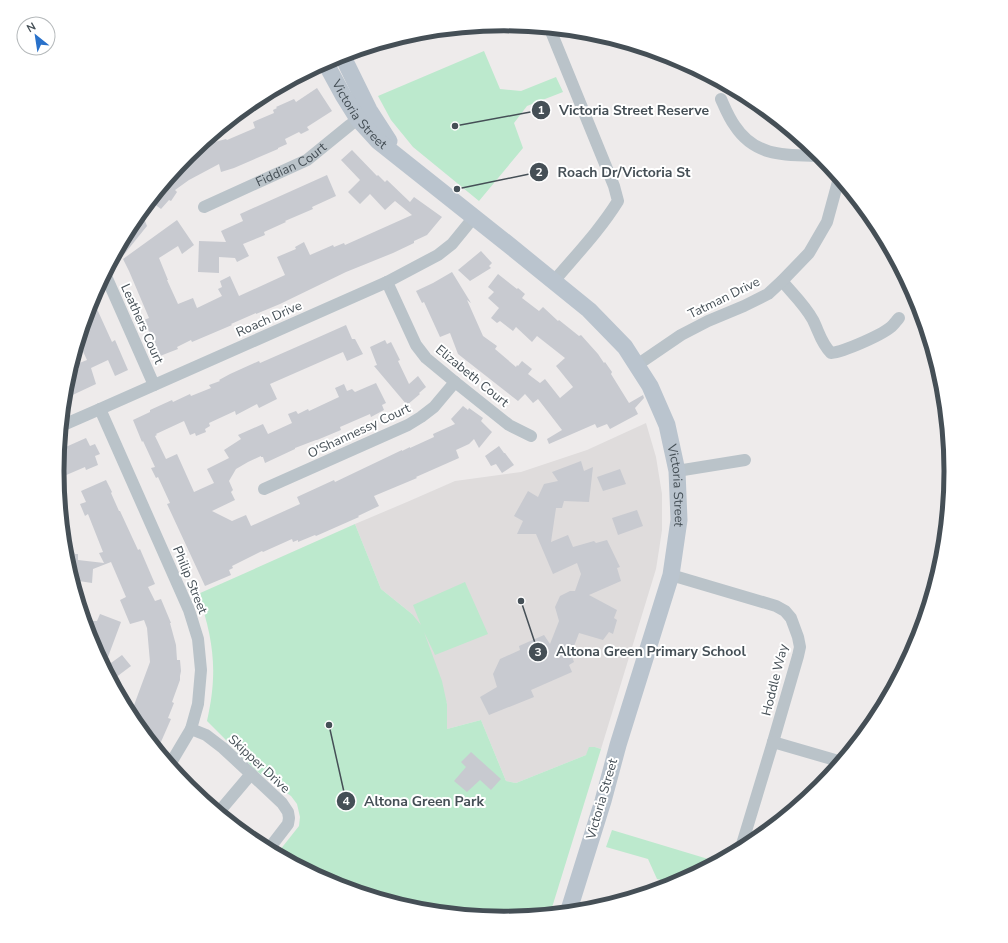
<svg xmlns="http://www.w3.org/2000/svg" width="1008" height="943" font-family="'Nunito Sans',sans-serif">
	<rect width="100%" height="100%" fill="#eeebeb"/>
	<!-- education -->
	<path fill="#dfdcdc" d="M646,423L656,457L662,494V530L659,550L656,569L601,749L595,747L586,755L516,783L506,781L481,720L447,729V704L412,614L381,589L355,524L407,502L455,481L521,472L587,450Z"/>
	<!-- green -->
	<path fill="#bce9cd" d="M484,51L500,89L521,91L556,77L563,92L527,106L514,123L523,148L479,201L413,147L391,120L378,96Z
		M355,524L381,589L412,614L421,625L413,605L465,582L488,634L435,655L424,632L442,681L447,704V729L481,720L506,781L516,783L586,755L589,747H595L601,749L550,914L504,919L416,910L333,885L276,855L299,826L300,817L297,804L291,796L259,773L242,757L224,738L207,721C218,673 214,640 198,594Z
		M612,830L718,862L676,884L657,879L648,859L606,847Z"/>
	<!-- building -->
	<path fill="#c8cad0" d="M317,88L332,111L307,127L309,130L301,134L299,132L285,139L287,144L278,148V149L234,168L221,172L219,164L189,180L175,190L177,192L171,201L169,200L161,209L150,201L188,155L205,141L207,144L226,139L227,140L255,128L253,122L274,113L273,110L277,108L276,107L294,99L296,102Z
		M352,150L377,176L378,175L385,182L387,180L410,202L414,197L442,217L427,235L414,241V243L393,253L346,272L280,304L256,314V313L231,324L232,325L192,342L191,340L177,347L178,349L160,356L144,320L149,318L129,271L123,259L177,220L194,245L182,254L178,246L159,258L168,280H167L178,304L193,298L197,308L222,296L218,289L222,287L220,281L230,276L239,296L285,275L277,257L296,249L295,247L304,242L310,255L333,245L334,247L344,243L345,245L412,215L395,201L385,210L370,194L360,204L348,192L360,180L341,160Z
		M327,175L336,196L312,207L313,209L285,221L286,222L264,232L265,235L243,244L249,256L237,262L235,258L219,257V273L198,272L199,241L226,242L221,231L243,221L240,214Z
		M141,211L147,226L122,257L118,249L132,223Z
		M481,251L492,263L489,266L491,268L470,281L458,270Z
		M452,272L471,303L467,300L483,336L497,346L495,349L516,367L517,365L518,366L522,361L532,369L528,374L540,383L545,379L560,398L573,387L556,366L565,358L537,336L532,342L516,327L513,331L500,321L497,323L491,318L499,308L488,298L494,292L488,287L498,274L517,289L518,288L525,294L522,298L539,311L543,307L558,321L559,320L579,336L581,335L598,354L604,363L605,362L612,372L611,374L629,403L643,395L644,398L635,408L638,414L610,429L607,424L597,428L595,424L549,444L547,439L562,430L538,399L533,403L525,394L518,401L458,354L450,333L440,337L424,302L422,303L416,291L433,283Z
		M92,298L112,342L115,340L128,370L115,376L108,360L91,368L96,384L64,399L65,384L68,374L79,369L77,364L87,360L78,341Z
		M346,325L352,339H355L363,354L347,361L343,352L270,384L277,399L259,408L257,404L236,415L235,411L209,423L210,426L205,429L206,432L196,436L195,433L190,435L184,421L156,434L157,435L155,436L166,459L177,454L194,492L214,483L207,469L229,458L224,450L241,439L238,435L263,424L268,434L292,423L288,414L296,411L298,414L308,409L309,411L339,397L335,388L344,384L347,391L352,389L355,392L376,383L386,403L382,405L384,410L371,417L370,414L340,427L341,430L317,440H316L295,448V449L265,463L263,457H261V456L248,462L236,469L229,481L233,490L231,492L235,500L212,511L232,521L246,515L251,526L300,504L297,497L334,480L335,482L402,450V451L410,447V448L434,437L433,434L455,424L451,419L463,406L468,410L469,408L483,418L481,421L492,432L479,448L474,439L469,444L456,450L459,458L416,477L417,478L374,496L379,506L358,516L359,517L316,536L315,535L298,542V540L293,542L292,539L263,552L262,551L232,566L233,568L229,570L231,575L205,586L167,504L170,503L158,477L156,478L151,468L155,467L143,441L142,442L133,420L150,412V410L172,400L173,402L190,394L191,396L211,388L209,385L220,381L219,380L230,374L259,361L260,363L301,345Z
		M385,340L387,344L391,342L400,360L398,361L409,384L418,376L426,387L419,393L420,394L407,405L374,366L377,365L370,347Z
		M86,438L90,446L95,444L100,454L95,456L98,465L86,470L85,467L57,479L56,471L59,450Z
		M499,446L504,453H505L514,465L502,473L496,464L491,466L485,456Z
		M581,461L584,471L593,467L589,502L564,501L562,508H556L551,542L568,535L573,547L594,541L596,543L607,540L620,567L617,568L621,581L589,595L617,610L614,618L617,620L613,634L609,632L603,640L579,633L571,654L574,662L569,665L572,672L531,690L534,697L489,715L480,697L497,687L493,674L500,659L520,650L519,646L544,635L550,644L559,621L555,607L560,596L570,591H575L581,574L577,563L553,574L536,534H517L523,521L514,516L528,491L538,497L544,484L558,481L552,472Z
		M620,469L626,484L603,491L597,477Z
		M106,480L112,492L111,493L119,511H120L138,550L140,549L155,584L148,587L155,601L161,599L171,623H170L176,645L177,660H180L181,671L180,676V680L172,702L174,703L168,718L171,719L157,751L147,739L151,729L133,721L130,716L150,662L147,628L144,620L130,624L120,600L126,597L111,562L93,569L92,583L72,580L65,559L62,529L64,528L75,554H78V560L104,563L99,553L103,552L88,514L85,516L80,504L86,502L81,491Z
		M637,510L643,526L618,535L612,518Z
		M100,614L121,622L108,657L96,653L90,643L84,621H97Z
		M122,655L131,666L111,681L104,668Z
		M471,752L501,779L491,790L480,780L467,792L454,781L466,767L461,762Z"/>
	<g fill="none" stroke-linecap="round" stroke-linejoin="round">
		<!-- street -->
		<g stroke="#bac3c9" stroke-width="12">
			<path d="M550,29L614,186L618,201C600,230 576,255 554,281"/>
			<path d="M721,99C725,108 729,118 735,126C756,158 788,155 821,156"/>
			<path id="s1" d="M204,207L307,160L350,125L358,119"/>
			<path d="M105,274L154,385"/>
			<path d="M782,281C792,293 805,305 813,320C819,332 821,343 831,353C843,352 885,334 893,325C895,323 897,320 899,318"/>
			<path d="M387,282L416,345L426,358L455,382L509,425L531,436"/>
			<path d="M637,365L681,335L708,321L744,306L768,294L782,281L809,253L827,222L839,178"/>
			<path d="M100,409L189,610L198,639L201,670L198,704L191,729L169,766"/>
			<path d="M61,426L100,409L387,282L438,255L452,244L474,217"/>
			<path d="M677,471L745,460"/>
			<path d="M264,489L408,425L421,417L434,407L455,382"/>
			<path d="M671,575L776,606L785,611L791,618L798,637L800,647L798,656L773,742L740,851"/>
			<path d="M191,729L206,735L223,748L282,803L288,812L289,818L288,824L268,850"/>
			<path d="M773,742L842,762"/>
			<path d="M218,813L251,774"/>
		</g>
		<!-- secondary -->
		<g stroke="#bac4ce" stroke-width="17">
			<path d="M342,55L369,110L389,141"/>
			<path id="s2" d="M325,62L343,95L358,119L378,141L509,245L589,310L625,347L650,386L667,425L677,471L679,520L671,575L618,745L603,801L568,913"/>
		</g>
	</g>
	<g text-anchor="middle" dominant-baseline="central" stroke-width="4" stroke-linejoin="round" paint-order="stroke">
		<!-- street labels -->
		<g font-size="13" fill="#454f56" stroke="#fff">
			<text stroke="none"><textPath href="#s2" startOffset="63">Victoria Street</textPath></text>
			<text stroke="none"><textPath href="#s1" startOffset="97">Fiddian Court</textPath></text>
			<text transform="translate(724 298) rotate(-26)">Tatman Drive</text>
			<text transform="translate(269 319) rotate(-24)">Roach Drive</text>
			<text transform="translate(142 324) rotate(66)">Leathers Court</text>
			<text transform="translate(472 376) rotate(39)">Elizabeth Court</text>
			<text transform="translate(359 431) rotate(-25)">O'Shannessy Court</text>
			<text stroke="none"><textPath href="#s2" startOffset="568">Victoria Street</textPath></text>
			<text transform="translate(190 580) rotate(68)">Philip Street</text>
			<text transform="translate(775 680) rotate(-76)">Hoddle Way</text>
			<text transform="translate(259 764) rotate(43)">Skipper Drive</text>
			<text transform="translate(602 799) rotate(-74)">Victoria Street</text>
		</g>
	</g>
	<!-- crop -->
	<path d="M0 0H1008V943H0ZM64 471a440 440 0 1 1 880 0a440 440 0 1 1-880 0Z" fill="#fff" fill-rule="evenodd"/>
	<path fill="none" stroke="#454f56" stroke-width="5" d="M64 471a440 440 0 1 1 880 0a440 440 0 1 1-880 0Z"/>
	<!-- callouts -->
	<path fill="none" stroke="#454f56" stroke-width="1.5" d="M455 126L541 110M457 189L539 172M521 601L538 652M329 725L346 801"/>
	<g fill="#454f56" stroke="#fff" stroke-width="1.5">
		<circle cx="455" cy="126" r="4"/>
		<circle cx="457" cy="189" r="4"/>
		<circle cx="521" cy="601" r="4"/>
		<circle cx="329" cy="725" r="4"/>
		<circle cx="541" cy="110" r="10"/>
		<circle cx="539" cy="172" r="10"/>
		<circle cx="538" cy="652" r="10"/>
		<circle cx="346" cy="801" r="10"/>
	</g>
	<g font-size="12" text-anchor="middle" font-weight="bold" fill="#fff">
		<text x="541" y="114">1</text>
		<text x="539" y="176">2</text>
		<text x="538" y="656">3</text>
		<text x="346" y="805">4</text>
	</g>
	<g font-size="14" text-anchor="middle" font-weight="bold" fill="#454f56" stroke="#fff" stroke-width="4" stroke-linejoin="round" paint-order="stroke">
		<text x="634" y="115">Victoria Street Reserve</text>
		<text x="624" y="177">Roach Dr/Victoria St</text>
		<text x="651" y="656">Altona Green Primary School</text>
		<text x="424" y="806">Altona Green Park</text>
	</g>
	<!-- north arrow -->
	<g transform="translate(36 36) rotate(330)"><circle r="19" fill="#ffffff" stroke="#b5b9bb"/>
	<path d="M0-3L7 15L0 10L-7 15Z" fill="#2971ca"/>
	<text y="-6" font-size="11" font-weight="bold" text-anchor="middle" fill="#454f56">N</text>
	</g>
</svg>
